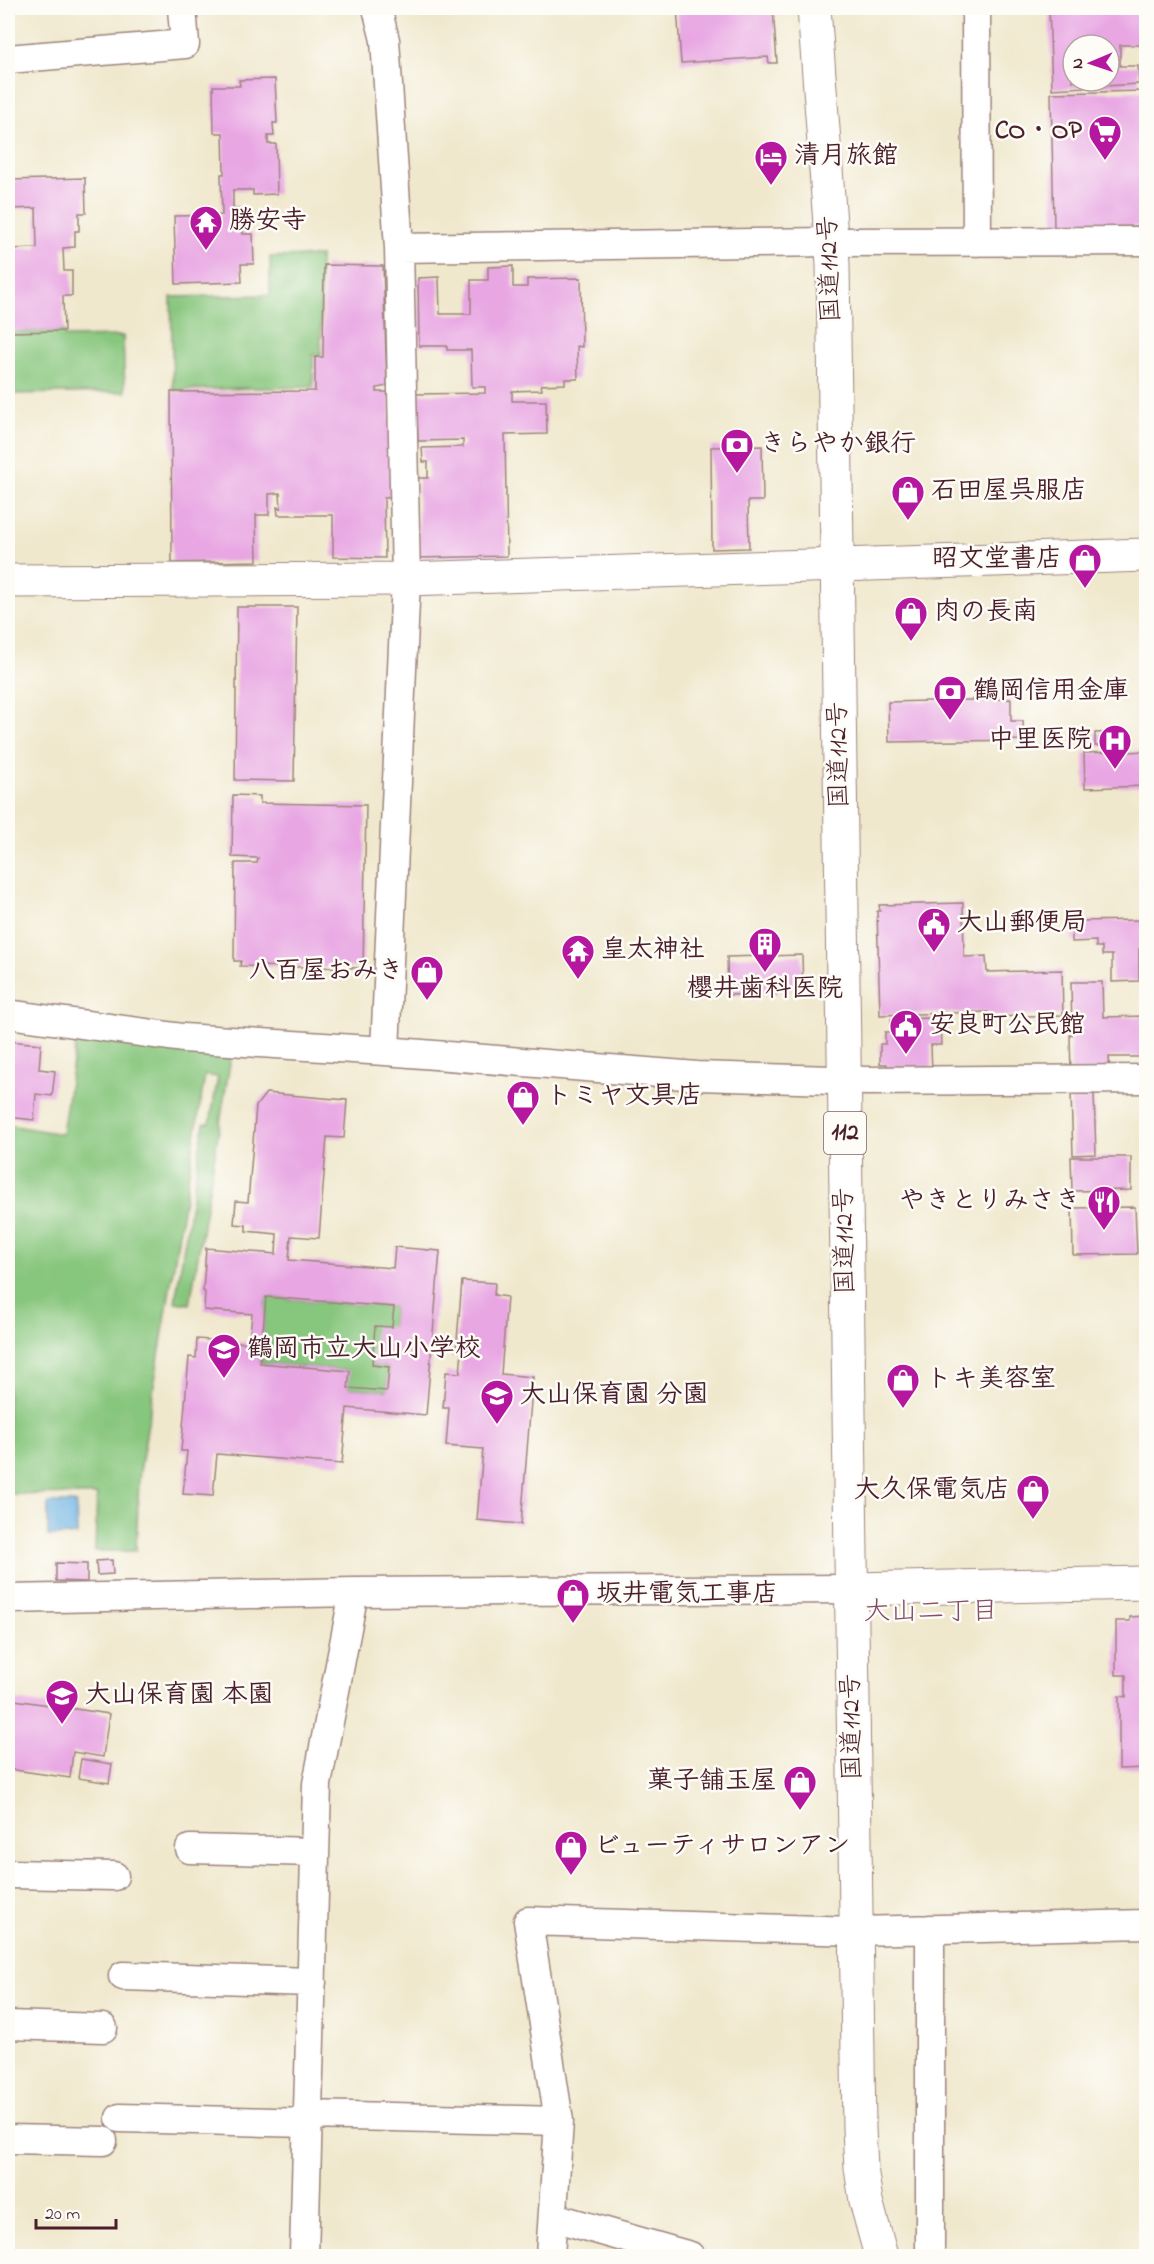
<svg xmlns="http://www.w3.org/2000/svg" width="1154" height="2264" font-family="'Indie Flower','Klee One',sans-serif">
	<rect width="100%" height="100%" fill="#fdfcf7"/>
	<filter id="ink" filterUnits="userSpaceOnUse"><feTurbulence type="fractalNoise" baseFrequency=".0167" numOctaves="2"/><feDisplacementMap in="SourceGraphic" scale="12" xChannelSelector="R" yChannelSelector="G"/><feConvolveMatrix kernelMatrix="1 2 1 2 8 2 1 2 1" color-interpolation-filters="sRGB"/></filter>
	<filter id="wash" filterUnits="userSpaceOnUse"><feTurbulence type="fractalNoise" baseFrequency=".008" numOctaves="4" result="noise"/><feDisplacementMap in="SourceGraphic" scale="24" xChannelSelector="R" yChannelSelector="G"/><feGaussianBlur stdDeviation="1.35" result="paint"/><feColorMatrix in="noise" values="0 0 0 0 0 0 0 0 0 0 0 0 0 0 0 0 0 1.4 0 .05"/><feComposite in="paint" operator="in"/></filter>
	<g filter="url(#wash)">
		<rect width="100%" height="100%" fill="#f0e8cd"/>
		<!-- green -->
		<path fill="#87c67d" stroke="#687254" stroke-width="1.5" d="M320,256L321,355H313V387L173,390L171,297L270,295V257Z
			M8,283L10,332L64,331L65,337L123,336L125,392L8,394Z
			M77,1035L232,1051L190,1304L175,1302L204,1123H210L218,1077L205,1075L139,1478L136,1551H95L97,1495L8,1494V1125L62,1134Z
			M266,1297L394,1307L392,1327L372,1365L389,1367L387,1391L348,1388L349,1371L260,1363Z"/>
		<!-- water -->
		<path fill="#6db2e3" stroke="#5c6887" stroke-width="1.5" d="M48,1503H76L77,1535L48,1536Z"/>
		<g id="blocks">
			<!-- building -->
			<path fill="#e8a6e3" fill-rule="evenodd" d="M677,8H773L777,63H769L768,57L681,63Z
				M1049,8H1146V45H1120V66H1138L1139,84L1052,89ZM1073,45H1109V81H1073Z
				M275,79L277,123H273L274,136H268V144H276L277,194L253,195V190H233V209H240V215H242L243,234H253L254,264H241L242,282L176,284L174,216L222,215L221,174H224L223,133H214L213,86H240L239,80Z
				M1146,91V226L1054,228L1051,93Z
				M8,171H10V180L85,178L86,213H79V231H75V247L63,248L64,271H72V296H63L64,331L10,332L8,249L37,248L36,208L12,209V205H8Z
				M324,265L383,266L387,386L377,388V392H390L392,498H384L385,558L333,557V515H278L277,507L281,508L280,493L269,494V515H256L257,561L172,563L171,392L315,391V357H323Z
				M513,266V287H527V279L581,278L582,347L577,346L578,379H565V384L541,385L542,390L512,391V401H546L547,434L505,435L507,556L419,558L418,478H428V462H423L422,448L463,447V440L418,441L416,394L485,393V387H472L471,350H447V346H419L418,278L439,277L440,314H471V280H488V267Z
				M762,446L763,501H748L749,548L712,549L711,447Z
				M237,607H297L294,781L235,780Z
				M1011,699V721H1023L1024,740L889,742L888,702Z
				M1127,732V752L1146,751V786L1085,788L1084,753L1116,752V746H1095V733Z
				M233,795L260,796V803L366,805L363,968L240,966L241,961H234L235,863H257L258,858L232,857Z
				M963,903L964,957L986,956L987,972L1062,970L1063,1015L988,1017V1012L880,1015L877,911H880L879,905Z
				M1146,920V949H1139V981L1112,982V955H1102V947H1096V941L1072,942V921Z
				M802,955L803,989L777,990V994L728,995L727,957Z
				M1071,982H1102L1103,1017L1146,1016V1057H1109L1110,1073L1071,1074L1070,1035H1072Z
				M931,1018V1020L940,1021L941,1045H931L932,1072L887,1074V1064H880V1044H885V1032H891V1019Z
				M8,1041L41,1044L39,1069L55,1071L52,1096L36,1094L34,1120L8,1117Z
				M266,1093L347,1100L344,1138L327,1137L319,1238L291,1236L289,1260L393,1268L395,1247L440,1251L426,1415L347,1408L342,1464L217,1454L213,1496L183,1494L187,1451H181L189,1357L196,1358L197,1339L249,1343L252,1314L204,1310L205,1292L203,1291L206,1248L276,1254L277,1234L246,1231V1225L234,1224L236,1201L248,1202L256,1106ZM266,1297L394,1307L392,1327L375,1326L372,1365L389,1367L387,1391L348,1388L350,1371L260,1363Z
				M1071,1094H1094L1096,1154L1073,1155Z
				M1071,1157H1131V1190L1072,1191Z
				M1135,1207L1137,1254L1073,1255L1072,1208Z
				M462,1281L495,1283L494,1295L507,1297L501,1374L533,1377L521,1524L477,1520L483,1449L446,1446L449,1408H443L446,1372L460,1373L462,1352L456,1351Z
				M112,1560L113,1574L97,1575L96,1561Z
				M56,1563L87,1564V1582L56,1581Z
				M1146,1616V1768L1119,1769V1696L1126,1697V1675H1116V1621H1130V1617Z
				M8,1699L109,1714L103,1757L73,1752L70,1778L8,1769Z
				M81,1759L112,1764L109,1783L78,1778Z"/>
		</g>
	</g>
	<g filter="url(#ink)">
		<use href="#blocks" fill-opacity="0" stroke="#9d847c" stroke-width="1.5"/>
		<g fill="none" stroke-linecap="round" stroke-linejoin="round">
			<defs>
				<path id="minor" d="M377,8L385,40L399,248L406,579L385,1051
					M976,8L977,242
					M8,59L185,44L182,8
					M399,248L831,242L1146,241
					M8,1014L183,1038L385,1051L697,1076L868,1081L1146,1079
					M8,1599L354,1592L851,1589
					M190,1849L315,1852
					M8,1874L114,1876
					M930,1929V2256
					M123,1976L312,1982
					M8,2025L103,2028
					M308,2115L559,2121
					M120,2118L308,2123
					M8,2139L103,2141
					M553,2217L690,2256
					M304,2256L317,1784L354,1592
					M550,2256L559,2121L528,1921L856,1931L1146,1924"/>
				<path id="tertiary" d="M8,581L406,579L1146,555
					M851,1589L1146,1583"/>
				<path id="trunk" d="M814,8L833,264L859,2129L861,2168L866,2201L881,2256"/>
			</defs>
			<!-- minor casing -->
			<use href="#minor" stroke="#9d847c" stroke-width="31"/>
			<!-- tertiary casing -->
			<use href="#tertiary" stroke="#9d847c" stroke-width="35"/>
			<!-- trunk casing -->
			<use href="#trunk" stroke="#9d847c" stroke-width="35"/>
			<!-- minor -->
			<use href="#minor" stroke="#fff" stroke-width="28"/>
			<!-- tertiary -->
			<use href="#tertiary" stroke="#fff" stroke-width="33"/>
			<!-- trunk -->
			<use href="#trunk" stroke="#fff" stroke-width="33"/>
		</g>
	</g>
	<!-- icons -->
	<defs>
		<symbol id="supermarket-pin" viewBox="-11 -11 22 30"><path d="M0 17L-7.5 6A9.5 9.5 0 1 1 7.5 6Z" fill="#b5179e" stroke="#fdfcf7"/><path d="M-6-5.5h2.5l.6 2H6L4.5 2H-2.5L-4.4-4H-6ZM-1.5 3.2a1.3 1.3 0 1 0 .1 0ZM3 3.2a1.3 1.3 0 1 0 .1 0Z" fill="#fff"/></symbol>
		<symbol id="hotel-pin" viewBox="-11 -11 22 30"><path d="M0 17L-7.5 6A9.5 9.5 0 1 1 7.5 6Z" fill="#b5179e" stroke="#fdfcf7"/><path d="M-6-4.5h1.5V1H6V5H4.5V3h-9V5H-6ZM-4 0a1.8 1.8 0 1 1 3.6 0ZM.5 0V-2.5h3Q6-2.5 6 0Z" fill="#fff"/></symbol>
		<symbol id="temple-pin" viewBox="-11 -11 22 30"><path d="M0 17L-7.5 6A9.5 9.5 0 1 1 7.5 6Z" fill="#b5179e" stroke="#fdfcf7"/><path d="M0-6L5-2H3V0L6.5 2.5H4V6H1.5V3h-3V6H-4V2.5H-6.5L-3 0V-2H-5Z" fill="#fff"/></symbol>
		<symbol id="bank-pin" viewBox="-11 -11 22 30"><path d="M0 17L-7.5 6A9.5 9.5 0 1 1 7.5 6Z" fill="#b5179e" stroke="#fdfcf7"/><path d="M-6-4H6V4H-6ZM0-2.3a2.3 2.3 0 1 0 0 4.6a2.3 2.3 0 1 0 0-4.6Z" fill="#fff"/></symbol>
		<symbol id="shop-pin" viewBox="-11 -11 22 30"><path d="M0 17L-7.5 6A9.5 9.5 0 1 1 7.5 6Z" fill="#b5179e" stroke="#fdfcf7"/><path d="M-5-2.5h2.3a2.7 3.5 0 0 1 5.4 0H5L5.5 6h-11ZM-1.5-2.5h3a1.5 2.3 0 0 0-3 0Z" fill="#fff"/></symbol>
		<symbol id="hospital-pin" viewBox="-11 -11 22 30"><path d="M0 17L-7.5 6A9.5 9.5 0 1 1 7.5 6Z" fill="#b5179e" stroke="#fdfcf7"/><path d="M-5-5h3v3.5h4V-5h3V5h-3V1.5h-4V5h-3Z" fill="#fff"/></symbol>
		<symbol id="civic-pin" viewBox="-11 -11 22 30"><path d="M0 17L-7.5 6A9.5 9.5 0 1 1 7.5 6Z" fill="#b5179e" stroke="#fdfcf7"/><path d="M-.6-6.5H3V-4.5H.6V-3L4-1V1h2V6H-6V1h2V-1L-.6-3ZM-1.2 2.5V6h2.4V2.5Z" fill="#fff"/></symbol>
		<symbol id="building-pin" viewBox="-11 -11 22 30"><path d="M0 17L-7.5 6A9.5 9.5 0 1 1 7.5 6Z" fill="#b5179e" stroke="#fdfcf7"/><path d="M-4-6H4V6H1V3H-1V6H-4ZM-2.5-4.3h1.7v1.8h-1.7ZM.8-4.3h1.7v1.8H.8ZM-2.5-1h1.7V.8h-1.7ZM.8-1h1.7V.8H.8Z" fill="#fff"/></symbol>
		<symbol id="restaurant-pin" viewBox="-11 -11 22 30"><path d="M0 17L-7.5 6A9.5 9.5 0 1 1 7.5 6Z" fill="#b5179e" stroke="#fdfcf7"/><path d="M-5-6h1v4h1v-4h1v4h1v-4h1v5L-1.5 .5V6h-2V.5L-5-1ZM5-6V6H3V1.5H1.5Q1.5-4 5-6Z" fill="#fff"/></symbol>
		<symbol id="school-pin" viewBox="-11 -11 22 30"><path d="M0 17L-7.5 6A9.5 9.5 0 1 1 7.5 6Z" fill="#b5179e" stroke="#fdfcf7"/><path d="M0-5L7-2L0 1L-7-2ZM-4 1L0 2.5L4 1V4Q0 6-4 4Z" fill="#fff"/></symbol>
	</defs>
	<g fill-rule="evenodd">
		<use href="#supermarket-pin" x="1086" y="113" width="38" height="52"/>
		<use href="#hotel-pin" x="752" y="138" width="38" height="52"/>
		<use href="#temple-pin" x="187" y="203" width="38" height="52"/>
		<use href="#bank-pin" x="718" y="426" width="38" height="52"/>
		<use href="#shop-pin" x="889" y="473" width="38" height="52"/>
		<use href="#shop-pin" x="1066" y="541" width="38" height="52"/>
		<use href="#shop-pin" x="892" y="594" width="38" height="52"/>
		<use href="#bank-pin" x="931" y="673" width="38" height="52"/>
		<use href="#hospital-pin" x="1096" y="722" width="38" height="52"/>
		<use href="#civic-pin" x="915" y="905" width="38" height="52"/>
		<use href="#building-pin" x="746" y="925" width="38" height="52"/>
		<use href="#temple-pin" x="559" y="932" width="38" height="52"/>
		<use href="#shop-pin" x="408" y="953" width="38" height="52"/>
		<use href="#civic-pin" x="887" y="1007" width="38" height="52"/>
		<use href="#shop-pin" x="504" y="1078" width="38" height="52"/>
		<use href="#restaurant-pin" x="1085" y="1183" width="38" height="52"/>
		<use href="#school-pin" x="205" y="1331" width="38" height="52"/>
		<use href="#shop-pin" x="884" y="1361" width="38" height="52"/>
		<use href="#school-pin" x="478" y="1377" width="38" height="52"/>
		<use href="#shop-pin" x="1014" y="1472" width="38" height="52"/>
		<use href="#shop-pin" x="554" y="1576" width="38" height="52"/>
		<use href="#school-pin" x="43" y="1677" width="38" height="52"/>
		<use href="#shop-pin" x="781" y="1763" width="38" height="52"/>
		<use href="#shop-pin" x="552" y="1828" width="38" height="52"/>
	</g>
	<g text-anchor="middle" dominant-baseline="central" stroke-width="5" stroke-linejoin="round" paint-order="stroke">
		<!-- shield labels -->
		<rect fill="#fdfcf7" stroke="#806168" stroke-width="1.5" x="824" y="1112" width="42" height="42" rx="4.5"/>
		<g font-size="24" font-weight="bold" fill="#4a1f2b">
			<text x="845" y="1133">112</text>
		</g>
		<!-- poi labels -->
		<g font-size="26" font-weight="bold" fill="#4a1f2b" stroke="#fdfcf7" text-anchor="start">
			<text x="1082" y="132" text-anchor="end">CO・OP</text>
			<text x="794" y="157">清月旅館</text>
			<text x="229" y="222">勝安寺</text>
			<text x="760" y="445">きらやか銀行</text>
			<text x="931" y="492">石田屋呉服店</text>
			<text x="1062" y="560" text-anchor="end">昭文堂書店</text>
			<text x="934" y="613">肉の長南</text>
			<text x="973" y="692">鶴岡信用金庫</text>
			<text x="1092" y="741" text-anchor="end">中里医院</text>
			<text x="957" y="924">大山郵便局</text>
			<text x="601" y="951">皇太神社</text>
			<text x="404" y="972" text-anchor="end">八百屋おみき</text>
			<text x="765" y="990" text-anchor="middle">櫻井歯科医院</text>
			<text x="929" y="1026">安良町公民館</text>
			<text x="546" y="1097">トミヤ文具店</text>
			<text x="1081" y="1202" text-anchor="end">やきとりみさき</text>
			<text x="247" y="1350">鶴岡市立大山小学校</text>
			<text x="926" y="1380">トキ美容室</text>
			<text x="520" y="1396">大山保育園 分園</text>
			<text x="1010" y="1491" text-anchor="end">大久保電気店</text>
			<text x="596" y="1595">坂井電気工事店</text>
			<text x="85" y="1696">大山保育園 本園</text>
			<text x="777" y="1782" text-anchor="end">菓子舗玉屋</text>
			<text x="594" y="1847">ビューティサロンアン</text>
		</g>
		<!-- street labels -->
		<g font-size="26" fill="#4a1f2b" stroke="#fdfcf7">
			<text transform="translate(831 269) rotate(-92)">国道112号</text>
			<text transform="translate(840 755) rotate(-91)">国道112号</text>
			<text transform="translate(846 1241) rotate(-91)">国道112号</text>
			<text transform="translate(853 1727) rotate(-91)">国道112号</text>
		</g>
		<!-- neighbourhood labels -->
		<g font-size="27" fill="#814e6b" stroke="#fdfcf7">
			<text x="931" y="1612">大山二丁目</text>
		</g>
	</g>
	<!-- margin -->
	<rect width="1154" height="2264" fill="none" stroke="#fdfcf7" stroke-width="30"/>
	<!-- north arrow -->
	<g transform="translate(1091 63) rotate(268)"><circle r="28" fill="#fdfcf7" stroke="#b5a4a5" stroke-width="1.5"/>
	<path d="M0-4.5L10 22L0 15L-10 22Z" fill="#b5179e"/>
	<text y="-9" font-size="16" font-weight="bold" text-anchor="middle" fill="#4a1f2b">N</text>
	</g>
	<!-- scale -->
	<path d="M36 2219v9h80v-9" fill="none" stroke="#4a1f2b" stroke-width="3"/>
	<text x="45" y="2219" font-size="18" fill="#4a1f2b" stroke="#fdfcf7" stroke-width="4.5" paint-order="stroke">20 m</text>
</svg>
